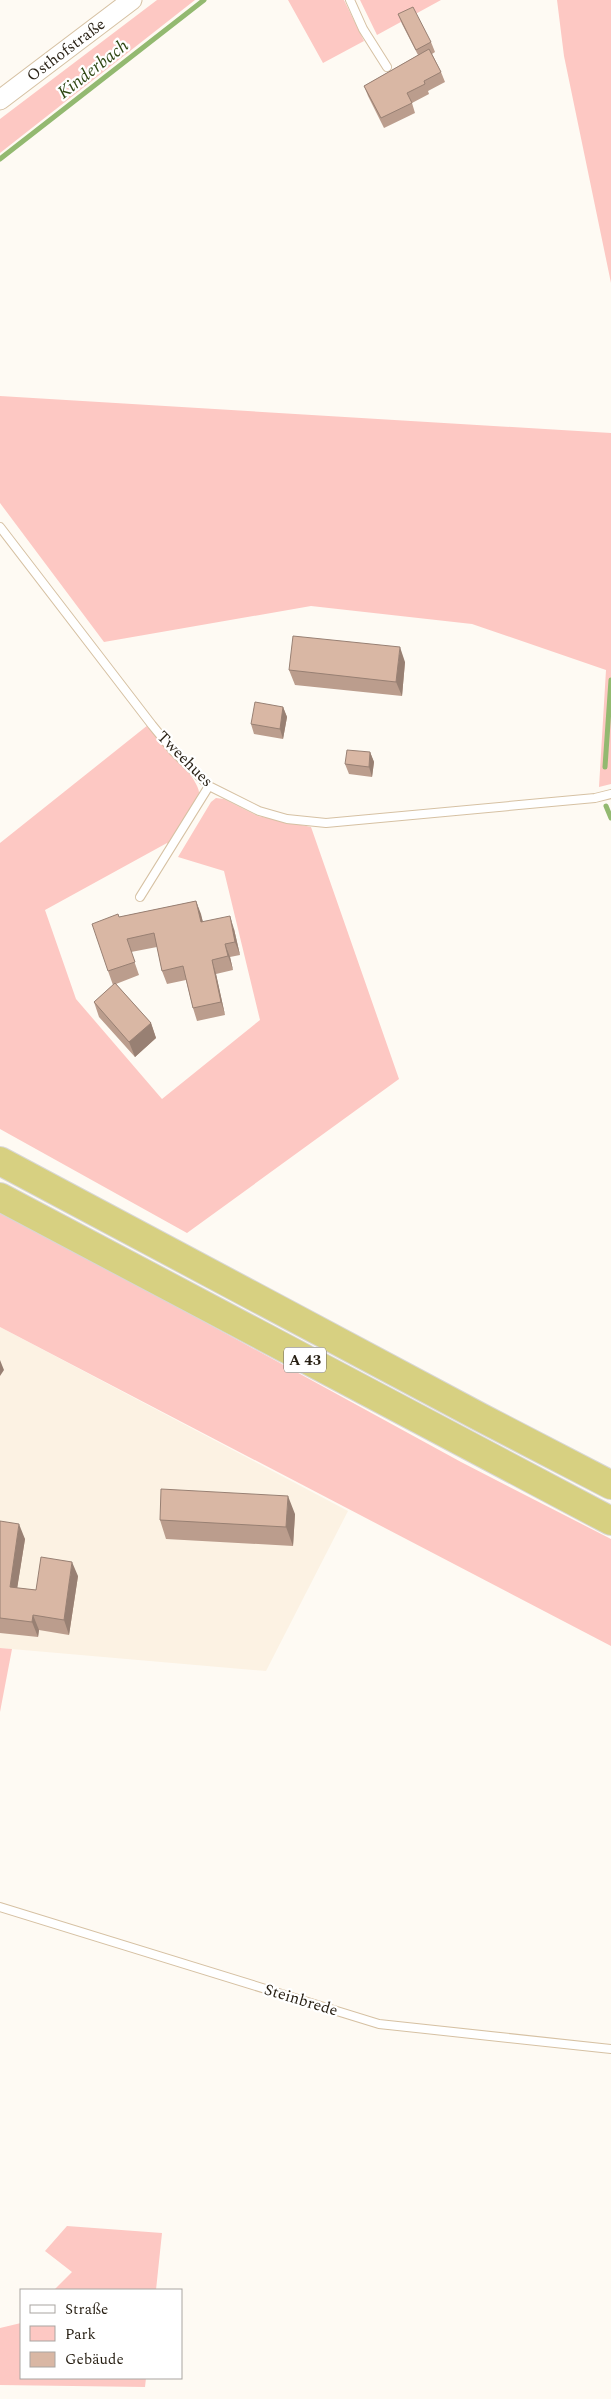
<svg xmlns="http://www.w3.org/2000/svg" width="611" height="2399" font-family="Spectral,serif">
	<rect width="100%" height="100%" fill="#fefaf3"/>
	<!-- built -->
	<path fill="#fcf2e3" d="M0,1327L348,1511L266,1671L0,1648Z"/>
	<!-- green -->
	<path fill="#fdc8c3" d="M157,0H195L0,153V119Z
		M288,0H344L364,41L323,63Z
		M360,0H441L377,35Z
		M557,0H611V283L564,56Z
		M0,396L611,433V784L599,787L606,670L472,624L311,606L104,642L0,503Z
		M148,725C159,738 200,780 199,793L171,848L167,843L45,910L76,999L162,1099L260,1020L224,871L178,857L211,802L216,798L224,799L258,816L311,827L399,1079L187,1233L0,1129V843Z
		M0,1210L461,1462L611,1539V1646L0,1327Z
		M0,1648L12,1649L0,1712Z
		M67,2226L162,2233L156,2290H54L72,2272L45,2251Z
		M21,2323V2378H146L145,2387L0,2385V2328Z"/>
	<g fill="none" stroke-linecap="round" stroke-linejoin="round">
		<!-- stream -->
		<path stroke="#93b970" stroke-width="5" d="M0,159L204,0
			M605,767L611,680
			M606,806L611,818"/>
		<defs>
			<path id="service" d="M350,0L363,29L387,67
				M0,527L152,725L174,752L209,786L259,811L287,819L326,823L595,798L611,794
				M140,897L209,786
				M0,1907L379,2024L611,2049"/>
			<path id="tertiary" d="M0,100L132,0"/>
			<path id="motorway" d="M0,1161L480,1417L611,1485
				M0,1197L611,1521"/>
		</defs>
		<!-- service casing -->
		<use href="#service" stroke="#d6c1a3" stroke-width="10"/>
		<!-- tertiary casing -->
		<use href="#tertiary" stroke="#d6c1a3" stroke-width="21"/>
		<!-- motorway casing -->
		<use href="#motorway" stroke="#d8d7d5" stroke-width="30"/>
		<!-- service -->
		<use href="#service" stroke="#fff" stroke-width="8"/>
		<!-- tertiary -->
		<use href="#tertiary" stroke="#fff" stroke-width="19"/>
		<!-- motorway -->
		<use href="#motorway" stroke="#d7d081" stroke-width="28"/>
	</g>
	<!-- wall -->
	<path fill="#bb9d8d" d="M398,14L431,42L435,52L432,54L441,72L445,82L428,91L429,94L412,103L415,113L384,128L368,96L364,86L418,55L402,24Z
		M405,662L402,696L295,685L289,670Z
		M283,707L287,717L283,739L254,734L251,724Z
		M370,752L374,762L372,777L349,774L345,764Z
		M196,901L203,922L234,929L240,955L230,957L233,970L216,974L225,1015L197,1021L193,1008L186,980L167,984L162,971L157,947L131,952L139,975L116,984L151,1023L156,1038L135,1057L99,1017L94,1002L113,985L108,971L119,917Z
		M295,1514L293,1546L166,1539L160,1520Z
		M0,1521L25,1539L17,1588L36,1590L78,1576L69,1635L39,1630L38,1637L0,1633Z"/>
	<!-- shaded-wall -->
	<path fill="#988073" d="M400,647L405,662L402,696L396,682Z
		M283,707L287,717L283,739L280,729Z
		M370,752L374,762L372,777L369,767Z
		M196,901L201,914L206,935L201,922Z
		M230,916L234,929L240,955L235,942Z
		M225,944L230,957L233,970L228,956Z
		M212,960L216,974L225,1015L221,1002Z
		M151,1023L156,1038L135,1057L129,1042Z
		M0,1360L4,1370L0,1376Z
		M288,1496L295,1514L293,1546L286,1527Z
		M19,1524L25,1539L15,1602L10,1587Z
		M72,1562L78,1576L69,1635L64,1620Z
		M33,1615L39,1630L38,1637L32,1622Z"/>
	<!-- building -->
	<path fill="#d9b7a4" stroke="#988073" d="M413,7L431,42L416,50L398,14Z
		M429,49L441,72L424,81L425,84L407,93L412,103L381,118L364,86Z
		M293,636L400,647L396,682L289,670Z
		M255,702L283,707L280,729L251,724Z
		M347,750L370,752L369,767L345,764Z
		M196,901L201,922L230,916L235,942L225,944L228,956L212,960L221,1002L193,1008L183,966L162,971L154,933L127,939L135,962L108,971L92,924L118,914L119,917Z
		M115,983L151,1023L129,1042L94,1002Z
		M161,1489L288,1496L286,1527L160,1520Z
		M0,1521L19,1524L10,1587L36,1590L41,1557L72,1562L64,1620L33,1615L32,1622L0,1618Z"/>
	<g text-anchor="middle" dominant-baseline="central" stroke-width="4.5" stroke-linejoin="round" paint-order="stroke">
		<!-- shield labels -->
		<rect fill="#fff" stroke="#68625a" stroke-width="1" x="284" y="1347.5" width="42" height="25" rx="4"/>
		<g font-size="15" font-weight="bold" fill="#271f13">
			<text x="305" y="1360">A 43</text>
		</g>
		<!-- street labels -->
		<g font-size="16" fill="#271f13" stroke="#fff">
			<text transform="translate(66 50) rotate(-37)">Osthofstraße</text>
			<text transform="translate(185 759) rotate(45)">Tweehues</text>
			<text transform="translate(301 2000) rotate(17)">Steinbrede</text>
		</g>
		<!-- water labels -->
		<g font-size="18" font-style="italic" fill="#2f4713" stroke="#fff">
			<text transform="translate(93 69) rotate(-38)">Kinderbach</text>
		</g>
	</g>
	<!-- legend -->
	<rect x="20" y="2289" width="162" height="90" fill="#ffffff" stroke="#a9a5a1"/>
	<rect x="30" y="2305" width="25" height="8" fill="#ffffff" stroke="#a9a5a1"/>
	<text x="65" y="2314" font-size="15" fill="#271f13">Straße</text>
	<rect x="30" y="2326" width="25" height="15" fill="#fdc8c3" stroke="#a9a5a1"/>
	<text x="65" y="2339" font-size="15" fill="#271f13">Park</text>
	<rect x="30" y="2352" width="25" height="15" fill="#d9b7a4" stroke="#a9a5a1"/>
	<text x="65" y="2364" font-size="15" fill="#271f13">Gebäude</text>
</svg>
